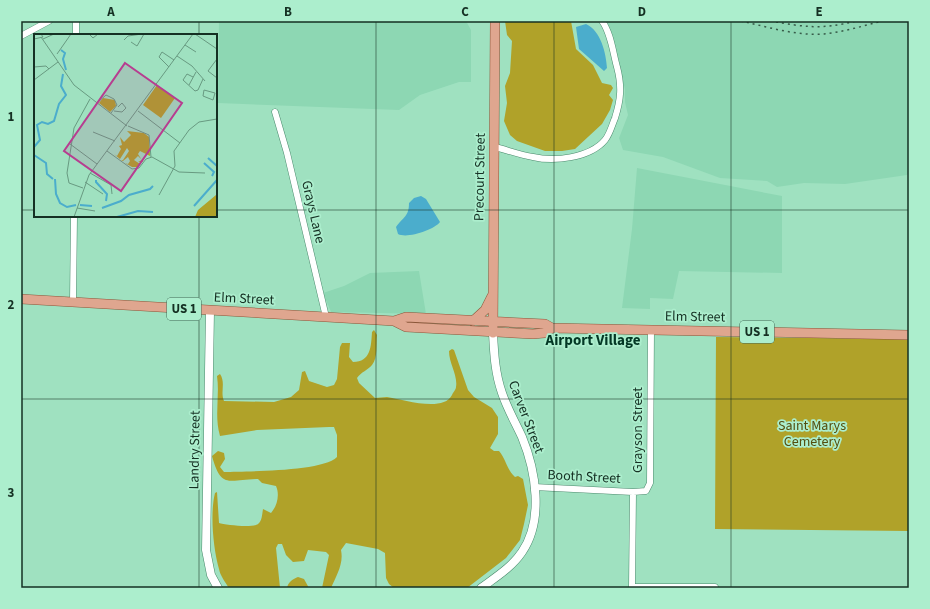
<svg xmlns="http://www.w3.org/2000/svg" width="930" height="609" font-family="'Source Sans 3',sans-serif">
	<rect width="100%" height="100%" fill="#9fe1c0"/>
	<!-- built -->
	<path fill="#8dd7b3" d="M219,21H466L471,30V82H459L420,95L399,110L218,103Z
		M607,21H803L811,23L906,21L909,23V173L907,175L845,184L804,183L777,187L767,181L720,178L663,157L623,150L619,138L628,115L625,102V89Z
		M637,168L782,196V273L679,271L673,299L650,298V309L622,308L632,229Z
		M419,271L426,314L331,312L323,293L344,286L370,273Z"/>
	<!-- green -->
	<path fill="#b0a229" d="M505,21H571L576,49L593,65L602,83L611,85L613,88L609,95L613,100L610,110L602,124L575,149L562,151H545L517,141L510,135L504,121L507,103L505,86L510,73L512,41L507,35Z
		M374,330L377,335C376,344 378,358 372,365C368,370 361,372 357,378L359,383L375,398C379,398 383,397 387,397C402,399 443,413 452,395C453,392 456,390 456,387C458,375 449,364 449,351L452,349L454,350L468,390L474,397L492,408L498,417V434L490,448L494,451H499C506,459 507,470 515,477L518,476L523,479L528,505L524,524L520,540L506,558L467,588H394L389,584L386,578L385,553L378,549L346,543L341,550C344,564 336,576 331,588H322L329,555L326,552L308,550L304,561L293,562L286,555L282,544H278L276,548L280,588H229C225,582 220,575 219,569C213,548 210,513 215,493L217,492L219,523C225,525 253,528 258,524C262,521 262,515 263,509L271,513C277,506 280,495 276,486L262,483L258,479C228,480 221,489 212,456L218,451L224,453L225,459L220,467L224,472C247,471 322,472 337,457V435L334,427H329L257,430L220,436C214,416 220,396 217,376L220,374C226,383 220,392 224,401L274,402L291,397L299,390L302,372L305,371L309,381L327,387L334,385L337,379L340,347L342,343H350L349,357L353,362C371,362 371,346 372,332Z
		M716,337L909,339V531L715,529Z
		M298,577L304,579L309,588H287C288,582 293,579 298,577Z"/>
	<!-- water -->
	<path fill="#4badcc" d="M586,24C601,31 606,53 607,68L604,71L579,49L576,27Z
		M421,196L426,199L440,222C434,230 407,239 398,234L396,227C403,217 409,217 409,203L414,198Z"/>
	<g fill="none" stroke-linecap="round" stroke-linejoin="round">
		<defs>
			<path id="street" d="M76,35V21
				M21,36L49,21
				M275,112L287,153L326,317
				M495,147C507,150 520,155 533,157C554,162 590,158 605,140C610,134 612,125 615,118C621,99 622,86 617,67C613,53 611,33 602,21
				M73,302L74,216
				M534,487L633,492
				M632,587H715
				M632,588L633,492L646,491L650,483L651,330"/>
			<path id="secondary" d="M210,311L206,550L211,575L218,588
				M481,588C496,577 512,567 522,552C544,520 536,471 522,437C515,422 507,408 502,393C495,373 494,353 493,333"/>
			<path id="primary" d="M21,299L394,321L406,317L545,324L552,328L909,335
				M394,321L406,327L533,334L544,333L552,328
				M473,321L485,310L492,296
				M493,333L495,21"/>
		</defs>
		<!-- street casing -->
		<use href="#street" stroke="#4a896c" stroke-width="7"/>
		<!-- secondary casing -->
		<use href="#secondary" stroke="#4a896c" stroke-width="9"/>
		<!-- primary casing -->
		<use href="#primary" stroke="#8a5639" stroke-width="10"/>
		<!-- street -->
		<use href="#street" stroke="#fff" stroke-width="6"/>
		<!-- secondary -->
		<use href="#secondary" stroke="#fff" stroke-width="8"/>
		<!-- primary -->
		<use href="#primary" stroke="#dfa68f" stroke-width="9"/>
		<!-- rail -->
		<path stroke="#375b49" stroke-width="1.5" stroke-dasharray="2 4" stroke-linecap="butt" d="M741,21C768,27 796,36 824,34C843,32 863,26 882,21
			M770,21C805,27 821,30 856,21"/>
	</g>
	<!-- grid -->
	<path fill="none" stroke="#153023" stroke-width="1" stroke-opacity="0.55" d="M199,21V35M376,21V588M554,21V588M731,21V588M21,210H35M216,210H909M199,216V588M21,399H909"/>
	<g text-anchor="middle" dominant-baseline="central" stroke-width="3.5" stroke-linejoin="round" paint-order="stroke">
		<!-- shield labels -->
		<g fill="#aceecd" stroke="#426956" stroke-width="1">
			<rect x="167" y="298" width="34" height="22" rx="3"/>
			<rect x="740" y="321" width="34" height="22" rx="3"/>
		</g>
		<g font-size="13" font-weight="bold" fill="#153023">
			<text x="184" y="309">US 1</text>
			<text x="757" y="332">US 1</text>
		</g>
		<!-- street labels -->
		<g font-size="14" fill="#153023" stroke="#aceecd">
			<text transform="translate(480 177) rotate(-89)">Precourt Street</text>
			<text transform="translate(313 212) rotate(77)">Grays Lane</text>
			<text transform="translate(244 299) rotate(3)">Elm Street</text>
			<text transform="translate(695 317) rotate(1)">Elm Street</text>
			<text transform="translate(526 417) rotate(69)">Carver Street</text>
			<text transform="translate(638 430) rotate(-90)">Grayson Street</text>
			<text transform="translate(195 450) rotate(-89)">Landry Street</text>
			<text transform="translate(584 477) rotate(3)">Booth Street</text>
		</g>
		<!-- park labels -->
		<g font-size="14" fill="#544d0e" stroke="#aceecd">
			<text x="812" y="426">Saint Marys<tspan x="812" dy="16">Cemetery</tspan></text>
		</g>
		<!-- neighbourhood labels -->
		<g font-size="15" font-weight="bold" fill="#033825" stroke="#aceecd">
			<text x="593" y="340">Airport Village</text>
		</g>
	</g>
	<!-- overview -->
	<g transform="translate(34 34)">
		<rect width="183" height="183" fill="#9fe1c0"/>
		<path d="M123,51L141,64L127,84L109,71ZM69,64L81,66L82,72L76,78L65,69ZM93,97L110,99L115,103L116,122L106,117L104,120L109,128H104L108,126L104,122L100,126L106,130L103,133H98L91,129L94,130L96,127L94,123L89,127L87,126H89L95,117L93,114L86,125L80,120L83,122L87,115L85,112L88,111L86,103L90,108L97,101ZM182,161L183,183H161L164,176Z" fill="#b0a229"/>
		<path fill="none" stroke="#4badcc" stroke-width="2" d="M27,16L31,19L29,25L32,36M0,113L6,106L3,91L8,88L14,90L20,87L25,70L32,61L27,52L29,40M0,121L12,129L13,140L19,145M174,124L183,132M170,129L180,138L178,142M21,145L22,160L26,169L33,173L42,171M62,146V148L73,160L72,167M46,171L58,172M160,172L183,146M68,174L87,167L95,161L116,155L119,152M83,183L104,177L119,178"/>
		<path fill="none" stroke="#689a81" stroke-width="1" d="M55,0L59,4L64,0M161,0L183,15M7,3L40,51L93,92M0,5L9,3L7,0M9,5L20,0M90,6L94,2L108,0M97,8L103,12L110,0M151,11L162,18M23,20L37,0M143,22L158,32L171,47M183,25L174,37L183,44M0,33L12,32L15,35M135,33L125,23L128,18L140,26M159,43L153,40L149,46L161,57L164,56L169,45M0,46L24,28M155,51L162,38M170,56L181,59L179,66L169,62ZM63,69L72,61L80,65L83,71L77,79M80,77L88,78L92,74L88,69L84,73M104,77L146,109M94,92L115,101L117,123M59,98L81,107M36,110L63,130M73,117L98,135L105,134L112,125L118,123L145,138L171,139M56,139L77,151L78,160M51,148L69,160M49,154L35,149L33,139L40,94L56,65M125,161L141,132L140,117L155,96L165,88L183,85M43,174L61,177M40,183L55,141L159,0"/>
		<path fill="#b73d90" fill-opacity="0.15" stroke="#b73d90" stroke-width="2" d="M91,29L148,69L87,157L30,117Z"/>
		<rect width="183" height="183" fill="none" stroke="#153023" stroke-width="2"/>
	</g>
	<!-- border -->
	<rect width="930" height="609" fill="none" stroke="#aceecd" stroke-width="44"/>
	<rect x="22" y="22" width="886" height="565" fill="none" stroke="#153023" stroke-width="1.5"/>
	<g font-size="13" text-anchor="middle" font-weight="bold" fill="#153023">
		<text x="111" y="16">A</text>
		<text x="288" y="16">B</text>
		<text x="465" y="16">C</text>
		<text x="642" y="16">D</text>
		<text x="819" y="16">E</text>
		<text x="11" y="121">1</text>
		<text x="11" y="309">2</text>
		<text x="11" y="497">3</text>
	</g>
</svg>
